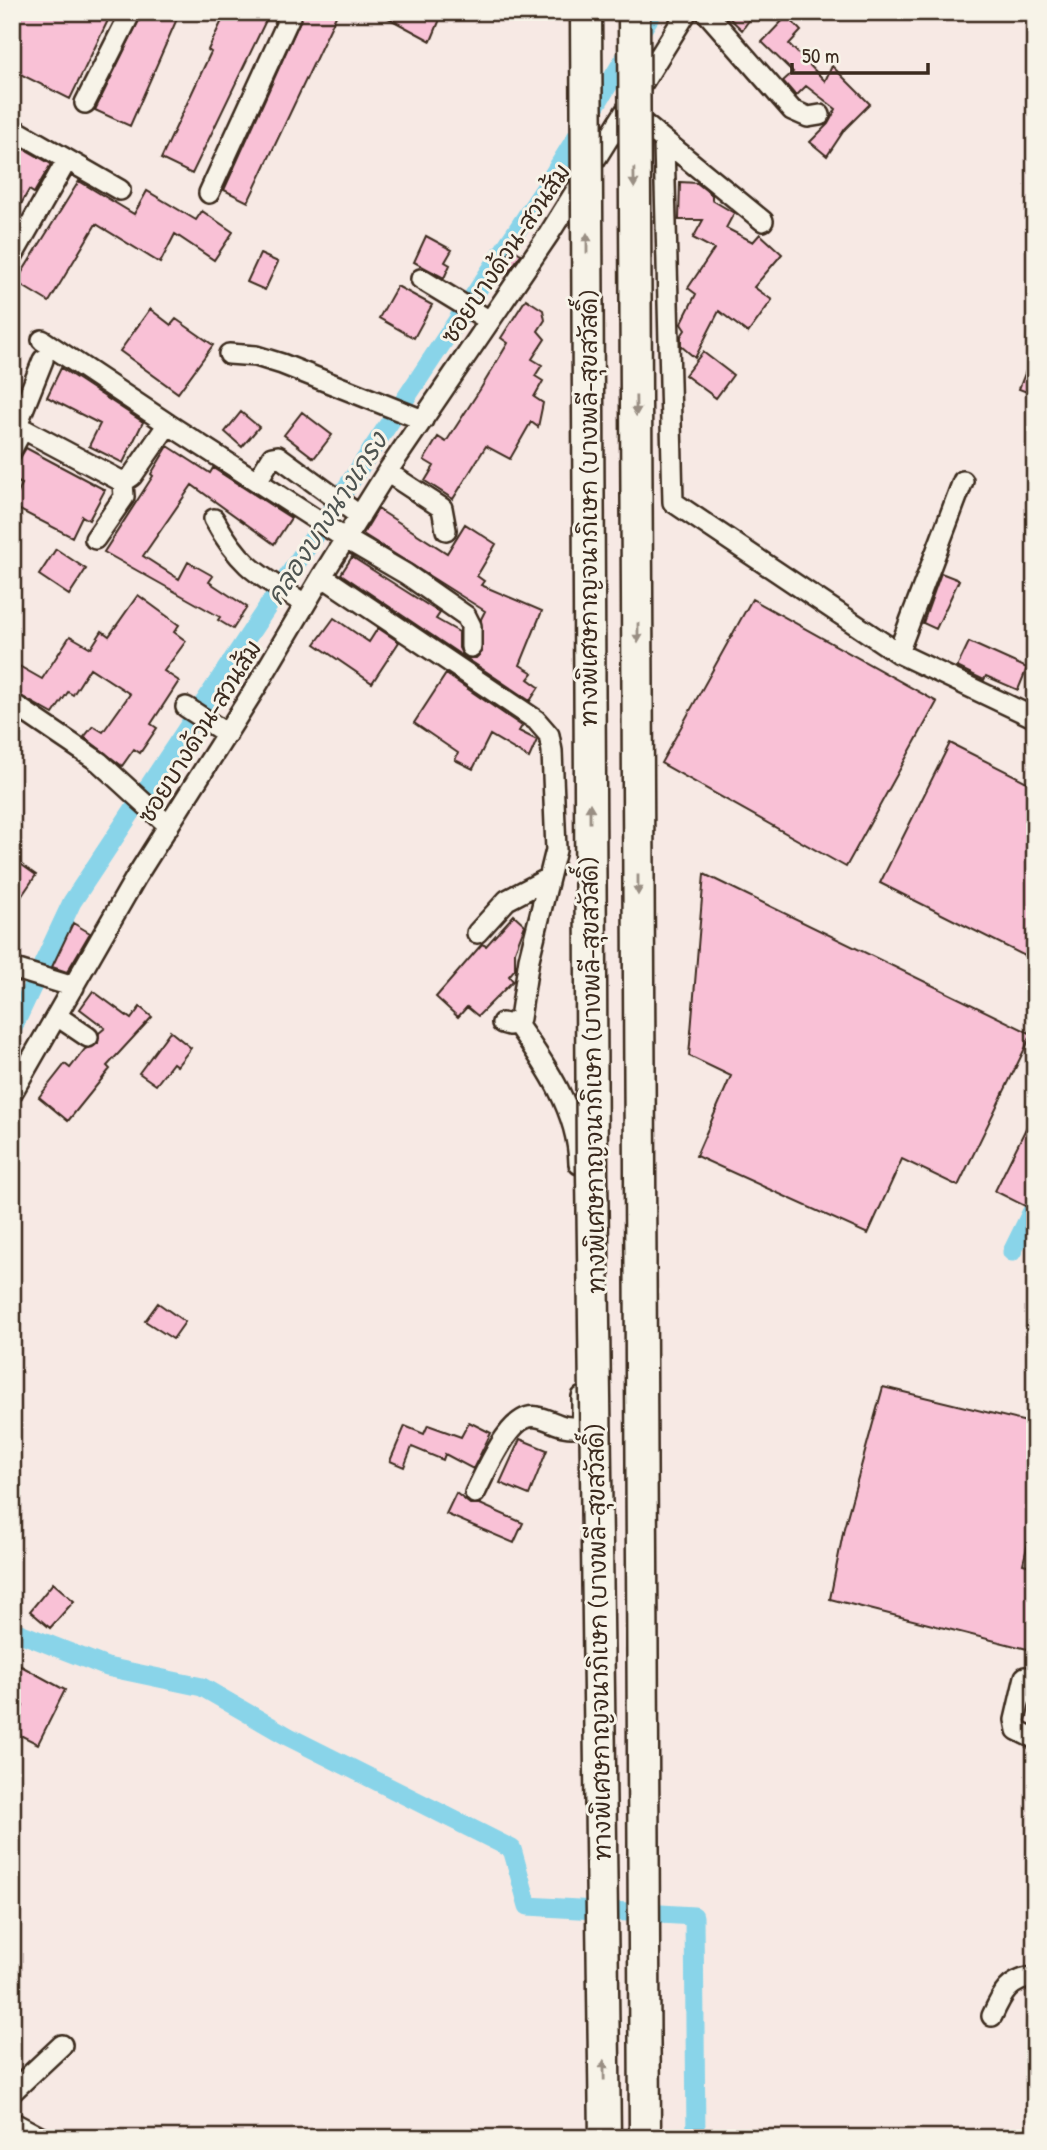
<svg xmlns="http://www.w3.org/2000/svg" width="1047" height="2150" font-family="'Patrick Hand','Playpen Sans Thai',sans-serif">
	<rect width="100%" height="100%" fill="#f7e9e4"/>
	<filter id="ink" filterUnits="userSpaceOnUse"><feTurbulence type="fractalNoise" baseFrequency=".0143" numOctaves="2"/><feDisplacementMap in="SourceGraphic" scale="14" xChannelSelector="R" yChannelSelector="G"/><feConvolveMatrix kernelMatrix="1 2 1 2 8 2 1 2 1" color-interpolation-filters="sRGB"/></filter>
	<g filter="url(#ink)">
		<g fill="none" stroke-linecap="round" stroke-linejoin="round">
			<!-- canal -->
			<path stroke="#89d4e9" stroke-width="19" d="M12,1030L72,902L545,188L653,12
				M1012,1252L1035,1205
				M12,1630L107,1667L202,1687L289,1737L512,1849L528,1906L694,1916L696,2138"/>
		</g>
		<!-- building -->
		<path fill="#f9c1d6" stroke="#3b2a1e" stroke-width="2" d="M23,12H112L70,99L12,70V34Z
			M143,12H180L130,126L95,110Z
			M226,12H270L192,174L161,159L211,52L208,50Z
			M304,12H338L248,202L224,190Z
			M377,12H443L431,41Z
			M723,12H755L742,30Z
			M787,16L801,31L789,44L825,81L832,66L870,104L845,129L827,156L810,142L828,124L836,109L806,86L796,96L783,81L793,72L762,42Z
			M12,142L51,164L34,193L29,190L12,220Z
			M79,181L134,214L147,191L196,220L202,211L233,232L214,260L175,234L160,263L96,224L49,302L16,282Z
			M680,182L697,183L712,195V200L734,213L726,228L753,242L760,234L782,254L754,287L772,300L748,333L719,311L695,358L681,346V336L685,330L681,324L696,294L688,288L714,249L693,238L703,220H679Z
			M426,236L452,250L445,262L450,265L444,278L414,262Z
			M511,248L521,254L508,273L500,268Z
			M260,254L278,262L265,290L247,282Z
			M397,286L432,305L414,338L379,318Z
			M526,299L543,310L545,320L538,331L545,339L532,359L542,365L535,376L543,381L534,397L543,403L538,427L531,422L510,459L486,446L453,499L425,481L434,466L424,460L438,437L446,442L481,388L508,343L501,338Z
			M150,309L171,325L176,319L213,345L178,393L120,351Z
			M1034,350L1035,351V395L1019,389Z
			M703,352L733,375L716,398L685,375Z
			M61,368L143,422L123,463L89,446L100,424L47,397Z
			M241,412L259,427L242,447L225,432Z
			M302,412L332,435L314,458L284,435Z
			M168,446L210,473L213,468L291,518L274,544L192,485L143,556L179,579L188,562L213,576L209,582L247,607L233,629L218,620L220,617L104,552L153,476L151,474Z
			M26,448L105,490L89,520L82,516L72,537L12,506L22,484L12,479V472Z
			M378,509L447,553L465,524L496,544L477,576L484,581L481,585L542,611L520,665L533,673L528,679L539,687L530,701L466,658H476L482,652L481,619L485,611L363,534Z
			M56,549L86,569L69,595L39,575Z
			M352,557L440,613L436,619L459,632V648L464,657L341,574Z
			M941,573L959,580L936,629L923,623Z
			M138,595L179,625L174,632L186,641L164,671L179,681L151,724L157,728L140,753L134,749L122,766L84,737L93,726L103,732L130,694L90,668L73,695L68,692L53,714L12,691V662L42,679L70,636L91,648L102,631L109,636Z
			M752,599L937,702L846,867L661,763Z
			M334,618L369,642L378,628L399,642L372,683L315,644Z
			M969,642L1027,668L1018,690L986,676L984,680L957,667Z
			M446,674L522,726L519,731L537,740L529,758L490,735L473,769L455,760L458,753L414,723Z
			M950,743L1035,786V961L880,883Z
			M12,858L36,875L12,910Z
			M704,874L1032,1034L958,1186L902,1159L868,1234L696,1156L731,1076L689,1056Z
			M514,915L525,925L515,951V969L509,976L513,981L478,1016L467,1007L458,1017L436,997L482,944L486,946Z
			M73,923L90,933L67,972L52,967Z
			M93,991L131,1019L140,1007L152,1017L107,1066L110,1069L68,1121L39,1097L65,1064L70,1068L85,1049L98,1043L99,1033L105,1028L80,1009Z
			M170,1031L191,1048L177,1066L173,1063L156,1085L139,1073Z
			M1035,1110V1211L995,1191Z
			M158,1303L185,1322L173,1339L145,1321Z
			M883,1387L1035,1424V1513L1023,1564L1035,1567V1651L830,1599L844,1528Z
			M469,1422L491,1433L473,1469L445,1454L443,1460L412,1447L404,1467L390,1461L405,1426L424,1434L428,1425L461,1437Z
			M520,1439L547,1450L529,1495L500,1483Z
			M456,1493L470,1504H480L523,1523L514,1543L446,1514Z
			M53,1583L74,1601L50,1628L30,1611Z
			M12,1661L65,1690L38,1744L12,1731L23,1706L12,1700Z"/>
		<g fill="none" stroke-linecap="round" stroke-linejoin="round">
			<defs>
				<path id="minor" d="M706,12L792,110L808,117L820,115
					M85,103L131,12
					M631,113L763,221
					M12,128L120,190
					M664,143L673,502L898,653L1035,718
					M209,193L292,12
					M12,257L67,160
					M421,279L490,321
					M42,340L168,424
					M229,354L256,356L282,364L423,420
					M12,423L123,482L132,476L168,424L346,539L406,574L466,616L471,626V647
					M17,425L43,360
					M12,449L23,429
					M387,472L442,508L446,530
					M257,481L272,457L278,456L360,516
					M214,519C241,568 259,575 305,604
					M95,539L124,497L123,482
					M322,576L536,720L549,735L552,751L556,850L529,959L520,1018L509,1025L502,1023
					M898,653L963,481
					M12,703L99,762L169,826
					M186,707L227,734
					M477,933L507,900L549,878
					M12,968L74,987
					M57,1016L88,1037
					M516,1023C546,1065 578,1111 579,1164
					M12,1093L136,877L258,684L322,576L387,472L549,234L687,12
					M475,1493C486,1472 510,1411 537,1417C553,1420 562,1430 579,1426L582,1418V1397
					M1025,1677L1015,1720L1017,1730L1035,1739
					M992,2016C1002,1994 1009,1979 1035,1977
					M12,2092L62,2045
					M12,2122L42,2138"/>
			</defs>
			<!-- minor casing -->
			<use href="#minor" stroke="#3b2a1e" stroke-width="24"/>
			<!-- minor -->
			<use href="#minor" stroke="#f7f3e8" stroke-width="19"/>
			<defs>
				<path id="highway-bridge" d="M586,12L592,1174L605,2138
					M634,12L645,2138"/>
			</defs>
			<!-- highway-bridge casing -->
			<use href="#highway-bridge" stroke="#3b2a1e" stroke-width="35" stroke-linecap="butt"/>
			<!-- highway-bridge -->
			<use href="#highway-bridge" stroke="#f7f3e8" stroke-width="30"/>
		</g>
		<!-- one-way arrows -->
		<defs><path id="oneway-solid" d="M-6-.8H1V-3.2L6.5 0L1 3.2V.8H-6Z" transform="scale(1.75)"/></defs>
		<g fill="#998e83">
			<use href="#oneway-solid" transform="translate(634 178) rotate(89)"/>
			<use href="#oneway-solid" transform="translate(587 243) rotate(-90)"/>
			<use href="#oneway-solid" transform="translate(636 406) rotate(89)"/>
			<use href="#oneway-solid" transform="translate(638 633) rotate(90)"/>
			<use href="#oneway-solid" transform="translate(590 813) rotate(-90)"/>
			<use href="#oneway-solid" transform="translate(638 885) rotate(90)"/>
			<use href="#oneway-solid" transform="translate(604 2070) rotate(-91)"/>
		</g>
	</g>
	<g text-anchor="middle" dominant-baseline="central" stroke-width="6" stroke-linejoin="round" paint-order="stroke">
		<!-- street labels -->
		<g font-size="24" fill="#3b2a1e" stroke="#f7f3e8">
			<text transform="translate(505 253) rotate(-56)">ซอยบางด้วน-สวนส้ม</text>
			<text transform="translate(588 508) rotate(-90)">ทางพิเศษกาญจนาภิเษก (บางพลี-สุขสวัสดิ์)</text>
			<text transform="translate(199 731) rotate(-58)">ซอยบางด้วน-สวนส้ม</text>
			<text transform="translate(592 1075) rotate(-91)">ทางพิเศษกาญจนาภิเษก (บางพลี-สุขสวัสดิ์)</text>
			<text transform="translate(598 1642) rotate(-91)">ทางพิเศษกาญจนาภิเษก (บางพลี-สุขสวัสดิ์)</text>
		</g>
		<!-- water labels -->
		<g font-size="26" font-style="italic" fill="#4e5451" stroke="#f7f3e8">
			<text transform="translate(326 518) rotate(-57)">คลองบางนางเกรง</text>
		</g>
	</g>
	<!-- margin -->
	<rect width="1047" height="2150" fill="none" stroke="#f7f3e8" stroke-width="42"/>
	<rect x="21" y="21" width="1005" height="2108" fill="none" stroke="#3b2a1e" stroke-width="2.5" filter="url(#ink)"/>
	<!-- scale -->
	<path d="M792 63v10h136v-10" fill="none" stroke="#3b2a1e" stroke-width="3.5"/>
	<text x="802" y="63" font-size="21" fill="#3b2a1e" stroke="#f7f3e8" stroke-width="5" paint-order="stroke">50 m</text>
</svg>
